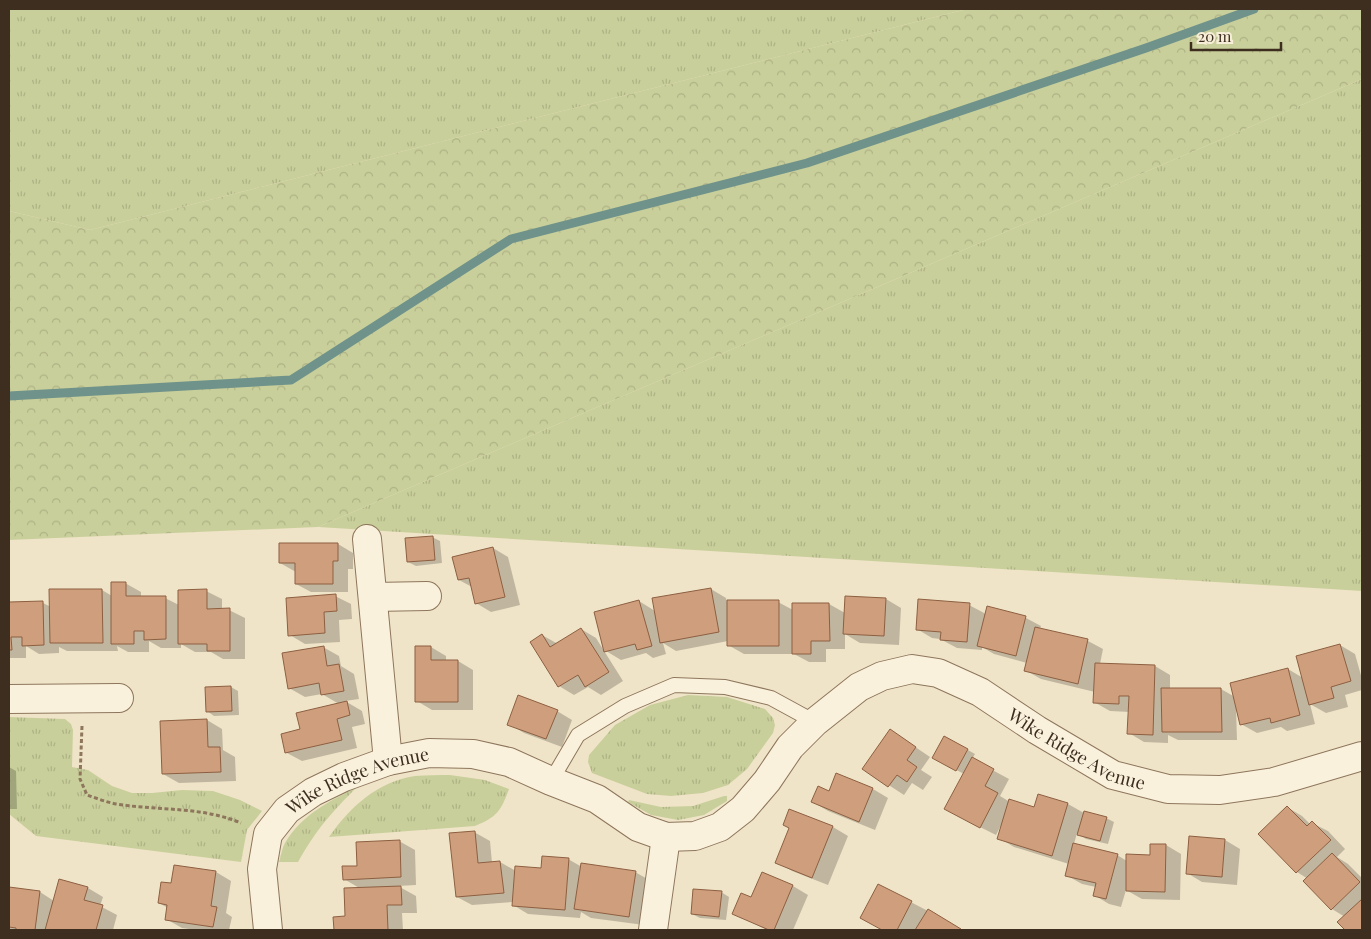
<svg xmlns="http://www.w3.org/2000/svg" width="1371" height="939" font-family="'Playfair Display',serif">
	<defs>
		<pattern id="grass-tufts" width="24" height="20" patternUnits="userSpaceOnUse" patternTransform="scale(1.25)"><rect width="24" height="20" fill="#c9cf9b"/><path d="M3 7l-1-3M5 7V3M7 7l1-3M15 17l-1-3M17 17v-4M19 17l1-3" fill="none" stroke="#aeb285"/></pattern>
		<pattern id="forest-crowns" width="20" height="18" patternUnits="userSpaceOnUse" patternTransform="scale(1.25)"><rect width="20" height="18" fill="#c9cf9b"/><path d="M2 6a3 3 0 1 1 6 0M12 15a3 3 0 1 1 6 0" fill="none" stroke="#aeb285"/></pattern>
	</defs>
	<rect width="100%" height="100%" fill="#f0e4c8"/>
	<!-- grass -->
	<path fill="url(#grass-tufts)" d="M9,9H967L90,230L9,211Z
		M1362,79V591L318,527Z
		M688,695L727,697L765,709L773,718L775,725L773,733L747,769L728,785L703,793L671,796L647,794L592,773L588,762L589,755L615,725L650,705Z
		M9,717L65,719L71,724L73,730L72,767L88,770L112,786L132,793H152L182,790L213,791L240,800L262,811L247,830L241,862L36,836L9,814Z
		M450,775L485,780L509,789C501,811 497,817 475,826L329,837C350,807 377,782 415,776C426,775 439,775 450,775Z
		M357,787C331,813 316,830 298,862H279C281,856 282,848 285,843C301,815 330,801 357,787Z
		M724,796H727V801L704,815L678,820L651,815L628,802L629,800L661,807L693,806Z"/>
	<!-- forest -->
	<path fill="url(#forest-crowns)" d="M967,9H1362V79L318,527L9,540V211L90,230Z"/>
	<!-- shadow -->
	<path fill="#0003" d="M432,537L440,541L442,563L416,566L408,562Z
		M338,544L353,553V569H348V592H311L296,584V572L280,563Z
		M493,548L508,557L520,605L491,612L476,603L472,587L459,580Z
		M125,583L141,592V598H165L179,605L206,591L222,599V610H229L245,618V659H223L211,652H195L181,644V648H161L149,641V652H128L117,646L118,651H67L59,647V653L39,654L26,646V658H9V603H43L51,607L102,590L112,596Z
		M711,589L726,598L727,602H778L793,610V605L829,604L845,613L886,599L901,608L899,645L860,643L845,634V649H826V662H809L794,654H744L728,645V641L676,651L663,643L666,654L653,658L646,653L621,660L606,651L639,601L655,611Z
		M335,596L351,604L352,619L339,620L340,642L305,644L290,635Z
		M969,605L986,614L1026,618L1041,626L1040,629L1088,641L1103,649L1100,664L1155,666L1170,675V689H1221L1235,697L1288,669L1303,678L1340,645L1355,654L1362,679V690L1345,695L1348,707L1326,713L1310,704L1315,724L1287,731L1281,727L1257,733L1241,724L1236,708L1237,740H1178L1168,735V743L1144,742L1129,733L1130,712L1110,711L1094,702L1095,692L1041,679L1025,670L1027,663L994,654L982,647V650L957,648L940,639L932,638L917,629Z
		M581,629L596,638L623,681L601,695L588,687L574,695L559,686L542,635L558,644Z
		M323,647L339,656L341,666L354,674L359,699L345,701L362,711L365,724L352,727L357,748L302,761L287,753L301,730L339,704L322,694L305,697L289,688Z
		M431,647L446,656V661H458L473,670V710H432L417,701Z
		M231,687L238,691L239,715L214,716L207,711Z
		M557,711L572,720L562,747L524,733L509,724Z
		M207,720L222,729L223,750L235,757L236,781L179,783L163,774L162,722Z
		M945,737L975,754L972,759L1009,779L1000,796L1010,802L1035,809L1039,796L1068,804L1084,813L1106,818L1114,822L1108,844L1086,839L1077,833L1074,844L1117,855L1127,861L1152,856L1166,845L1181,854L1180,900L1142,899L1126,890L1121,907L1109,904L1094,895L1096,887L1082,884L1066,875L1069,864L1014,847L999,838L1002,823L996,835L960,817L964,774L934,758Z
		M905,740L930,757L921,770L932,777L923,790L912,783L904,795L864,769Z
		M9,767L16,771L17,809H9Z
		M837,775L873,789L888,798L875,830L828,811L813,802L830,793Z
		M1287,807L1302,816L1310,824L1312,823L1328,831L1345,849L1337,857L1348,864L1362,878V930H1347L1339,922L1345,917L1332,909L1305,881L1308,879L1297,872Z
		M790,810L833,827L848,836L828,885L792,871L777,862L791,828Z
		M474,832L490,841L492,863L500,862L516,871L542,869L568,859L582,867L635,872L651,881L644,925L591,918L581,912L580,918L528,914L513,905V902L472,905L457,897Z
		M1225,840L1240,849L1237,885L1202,882L1187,873Z
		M399,841L415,850L416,885L398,886L416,896L417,913H402L403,930H335V918H346L361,889L344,879L359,867Z
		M216,872L231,881L226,913L232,917L229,930H196L182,928L166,919L168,908L159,903L172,885Z
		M763,873L793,886L808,895L793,930H767L733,913L752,899Z
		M878,885L928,911L961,930H883L861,918Z
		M9,888L40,892L54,901L88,888L103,897L100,906L117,915L113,930H9Z
		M721,892L729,897L726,920L700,918L692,914Z"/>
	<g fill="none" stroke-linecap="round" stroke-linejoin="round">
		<!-- stream -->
		<path stroke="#6f938a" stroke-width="9" d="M9,396L291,380L511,239L807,163L1146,48L1254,9"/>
	</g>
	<!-- building -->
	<path fill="#cf9f7d" stroke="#8d5f41" d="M433,536L435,560L407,562L405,538Z
		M279,543H338V561H333V584H295V563H279Z
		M493,547L505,597L475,604L469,578L458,580L452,557Z
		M111,582H126V596H166V639L144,640V631H134V644H111Z
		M711,588L719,632L660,643L652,598Z
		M49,589H102L103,643H50Z
		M207,589V609L230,608V651H207V644H178V590Z
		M336,594L337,611L324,612L325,633L288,636L286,598Z
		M845,596L886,598L884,636L843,634Z
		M918,599L970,603L967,642L940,640L941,632L916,630Z
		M639,600L652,646L637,650L635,644L604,652L594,612Z
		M727,600H779V646H727Z
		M43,601L44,645L22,646V637H11L12,650H9V602Z
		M792,603H829L830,641H811V654H792Z
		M987,606L1026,616L1016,656L977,646Z
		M1035,627L1088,639L1078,684L1024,671Z
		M581,628L609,672L585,687L578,675L558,687L530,642L542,634L550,647Z
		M1340,644L1351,681L1331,687L1334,698L1309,705L1296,656Z
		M324,646L327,666L339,664L344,691L321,695L319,683L288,689L282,653Z
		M415,646H431V660H458V702H415Z
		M1095,663L1155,665L1153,735L1127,734L1129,696H1119V704L1093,703Z
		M1288,668L1300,715L1271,723L1270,718L1240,725L1230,683Z
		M231,686L232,711L206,712L205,687Z
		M1161,688H1221L1222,732H1162Z
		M518,695L558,710L546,739L507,725Z
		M347,701L350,715L337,719L342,740L285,753L281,734L300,729L296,713Z
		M207,719L208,747H220L221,772L162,774L160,721Z
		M890,729L916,747L907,760L917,767L907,782L897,775L888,787L862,769Z
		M944,736L968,749L956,771L932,758Z
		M972,757L994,769L985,786L998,793L980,828L944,809Z
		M836,773L873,788L859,822L811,802L818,786L829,791Z
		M1038,794L1068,803L1052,856L997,839L1009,799L1034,807Z
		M1287,806L1307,826L1312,821L1331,840L1296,873L1258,834Z
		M789,809L833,826L812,878L775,863L789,828L783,825Z
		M1084,811L1107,817L1100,841L1077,835Z
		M475,831L478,863L500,861L504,893L456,897L449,833Z
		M1189,836L1225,839L1222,877L1186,874Z
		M400,840L401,877L343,880L342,866H357L356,842Z
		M1073,843L1118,854L1106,899L1093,896L1096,883L1065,876Z
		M1150,844H1166L1165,892L1126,891V854L1150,855Z
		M1332,853L1360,882L1331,910L1303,881Z
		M542,856L569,858L565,910L512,906L515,866L541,868Z
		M581,863L636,871L629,917L574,909Z
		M174,865L216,871L211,906L217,907L213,927L165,920L167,905L158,903L161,882L171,883Z
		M762,872L793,885L774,930H769L732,914L741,893L751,897Z
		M59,879L88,887L84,900L103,905L96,930H45Z
		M878,884L912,901L897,930H882L860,918Z
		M401,886L402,905H387L388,930H334L333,917L345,916L344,888Z
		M9,887L40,891L35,930H16V928L9,927Z
		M693,889L722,891L719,917L691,914Z
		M1362,899V930H1345L1337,922Z
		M928,909L961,929L960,930H915Z"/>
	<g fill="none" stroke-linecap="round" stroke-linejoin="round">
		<defs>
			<path id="service" d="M551,781L578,735L625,706L674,685L725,687L771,698L815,722"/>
			<g id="minor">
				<path d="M367,539L388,761"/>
				<path d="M373,597L427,596"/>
				<path d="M9,699L119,698"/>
				<path id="s1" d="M268,930L262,869L268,834L287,810L313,792L344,777L388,761L429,753L473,754L509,762L551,781L597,799L638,827L666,837L695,836L720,827L743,809L767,781L790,747L815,722L859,687L882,676L912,669L938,673L980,692L1037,730L1113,775L1168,789L1220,790L1274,782L1362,756"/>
				<path d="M653,930L666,837"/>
			</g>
		</defs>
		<!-- service casing -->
		<use href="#service" stroke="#8d765c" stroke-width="16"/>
		<!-- minor casing -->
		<use href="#minor" stroke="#8d765c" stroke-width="30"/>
		<!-- path -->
		<path stroke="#8d765c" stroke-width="3" stroke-dasharray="4 2.5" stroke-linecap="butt" d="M82,726L80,779L87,795C96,798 106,802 116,804C159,811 200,806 241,823"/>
		<!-- service -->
		<use href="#service" stroke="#faf1dc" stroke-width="14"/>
		<!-- minor -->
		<use href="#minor" stroke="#faf1dc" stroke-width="28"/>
	</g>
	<g text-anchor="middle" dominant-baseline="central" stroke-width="5" stroke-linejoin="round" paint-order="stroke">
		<!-- street labels -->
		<g font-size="18" fill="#3d2e20" stroke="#f7eed8">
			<text stroke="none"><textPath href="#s1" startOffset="1034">Wike Ridge Avenue</textPath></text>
			<text stroke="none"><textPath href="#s1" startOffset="205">Wike Ridge Avenue</textPath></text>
		</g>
	</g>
	<!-- border -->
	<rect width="1371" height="939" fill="none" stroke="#3d2e20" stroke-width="20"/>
	<!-- scale -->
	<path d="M1191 42v8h90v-8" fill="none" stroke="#3d2e20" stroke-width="2.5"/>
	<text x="1198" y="42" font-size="15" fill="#3d2e20" stroke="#f7eed8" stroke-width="4" paint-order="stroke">20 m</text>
</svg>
